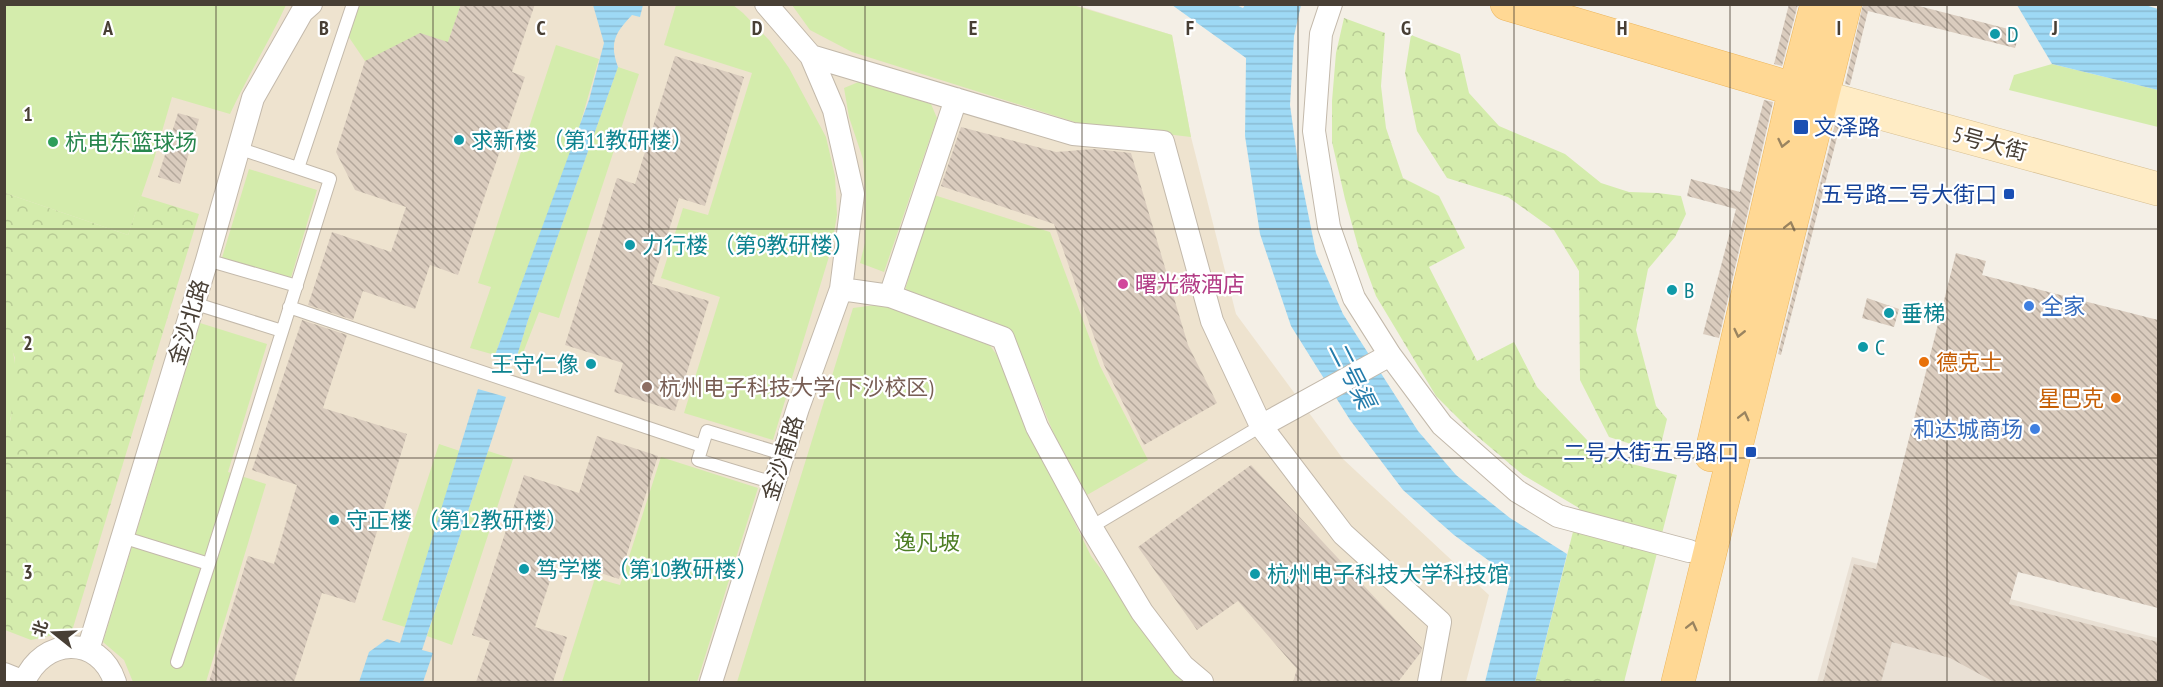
<svg xmlns="http://www.w3.org/2000/svg" width="2163" height="687" font-family="'PT Sans Narrow','Noto Sans SC',sans-serif">
	<defs>
		<pattern id="forest-crowns" width="20" height="18" patternUnits="userSpaceOnUse" patternTransform="scale(1.5)"><rect width="20" height="18" fill="#d4ecac"/><path d="M2 6a3 3 0 1 1 6 0M12 15a3 3 0 1 1 6 0" fill="none" stroke="#b8cb95"/></pattern>
		<pattern id="water-rules" width="6" height="5" patternUnits="userSpaceOnUse" patternTransform="scale(1.5)"><rect width="6" height="5" fill="#9ed9f5"/><path d="M0 2.5h6" fill="none" stroke="#8abbd3"/></pattern>
		<pattern id="building-back-hatch" width="6" height="6" patternUnits="userSpaceOnUse" patternTransform="scale(1.5)"><rect width="6" height="6" fill="#daccbe"/><path d="M-1 5l2 2M0 0l6 6M5-1l2 2" fill="none" stroke="#b3a79b"/></pattern>
	</defs>
	<rect width="100%" height="100%" fill="#f4efe6"/>
	<!-- residential -->
	<path fill="#e9e0d4" d="M1852,557L2158,638V682H1817Z"/>
	<!-- education -->
	<path fill="#eee3cf" d="M1073,4L1172,35L1191,137L1236,314L1343,459L1489,595L1466,682H5L4,5Z"/>
	<!-- green -->
	<path fill="#d4ecac" d="M4,5H286C269,42 247,77 230,114L172,97L154,159L128,235L5,193Z
		M353,5H461L448,42L365,61L344,30Z
		M676,5H733L743,13L770,41L789,68L826,137L835,176L837,215L831,250L773,440L684,413L720,297L661,278L683,208L708,215L752,73L664,45Z
		M792,5H1073L1172,35L1191,137L1081,124L852,52L810,30Z
		M556,45L599,59L577,135L495,355L470,348L491,287L478,283Z
		M2052,64L2158,90V127L2009,90L2014,75Z
		M618,67L639,74L559,318L539,312L521,358L517,356L528,320Z
		M861,81L931,104L937,118L884,272L860,263L865,243L866,194L863,159L849,117L844,88Z
		M249,169L317,190L290,281L221,261Z
		M934,195L1050,232L1100,366L1148,460L1087,495L1053,432L1013,334L997,323L905,290Z
		M883,304L985,339L1009,371L1026,423L1091,556L1189,682H737L853,308Z
		M200,323L267,344L228,472L266,484L206,682H133L124,660L103,642Z
		M5,331C23,363 15,406 5,439Z
		M439,444L460,451L405,627L382,620Z
		M488,451L513,459L452,645L427,636Z
		M661,457L758,488L697,682H562L595,578L620,585Z"/>
	<!-- forest -->
	<path fill="url(#forest-crowns)" d="M1344,18L1385,33L1381,86L1386,128L1403,178L1439,196L1465,248L1429,267L1477,361L1514,342L1537,387L1603,457L1677,475L1624,682H1535L1579,508L1523,475L1471,431L1436,396L1376,296L1359,250L1345,199L1332,142V101L1336,53Z
		M1411,35L1460,54L1469,93L1499,126L1565,154L1601,183L1629,192L1658,193L1681,196L1686,214L1675,237L1648,269L1636,330L1656,406L1667,419L1659,453L1609,437L1580,380L1579,271L1554,230L1508,197L1447,178L1417,131L1405,73Z
		M5,193L128,235L141,196L199,214L72,631L31,640L5,630L4,439L11,418L15,358L5,331Z"/>
	<!-- water -->
	<path fill="url(#water-rules)" d="M1234,4L1243,8L1245,5H1301L1294,36L1290,105L1298,163L1316,253L1343,314L1418,431L1456,475L1510,518L1567,554L1535,682H1485L1511,577L1454,535L1403,490L1350,420L1291,326L1260,234L1245,136L1246,58L1172,5Z
		M2142,4L2158,9V90L2052,64L2017,5Z
		M593,5H643L640,17L632,15C615,33 609,43 618,67L528,320L517,356L521,358L519,363L495,355L589,100L604,43Z
		M478,389L506,397L422,650L433,653L423,682H359L369,652L387,639L400,643Z"/>
	<!-- building -->
	<path fill="url(#building-back-hatch)" d="M461,4H535L512,72L525,77L458,275L430,265L415,309L363,291L353,320L308,305L332,232L391,252L406,207L355,190L336,152L365,61L420,33L448,42Z
		M1789,4H1798L1782,66L1774,64Z
		M1863,4H1911L2020,32L2015,48L1868,11L1850,85L1845,84Z
		M675,56L744,77L705,206L679,198L652,284L709,301L675,411L614,392L623,363L565,345L617,178L635,184Z
		M1764,100L1773,102L1719,338L1703,334L1736,209L1687,196L1691,179L1740,192Z
		M178,113L199,119L180,184L158,177Z
		M1836,120L1841,122L1781,355L1778,354Z
		M961,127L1056,152L1094,149L1131,153L1188,345L1217,403L1144,445L1104,365L1054,224L941,186Z
		M1956,253L1986,261L1982,275L2158,320V608L2018,572L2009,604L2158,642V682H1994L1950,658L1892,642L1881,682H1823L1854,564L1876,569Z
		M1867,298L1899,309L1894,327L1862,318Z
		M302,320L347,335L323,408L407,434L355,603L322,593L294,682H209L248,556L274,564L297,485L252,470Z
		M597,436L658,456L619,579L557,559L535,627L567,637L553,682H476L490,641L472,635L524,475L579,493Z
		M1251,465L1422,648L1421,652L1398,682H1293L1297,669L1238,601L1197,630L1138,547Z"/>
	<g fill="none" stroke-linecap="round" stroke-linejoin="round">
		<defs>
			<path id="lane" d="M298,168L353,4
				M207,260L297,286
				M193,303L282,331
				M289,307L702,446
				M774,483L698,460L707,431L783,454
				M1091,527L1261,426
				M122,537L209,564L330,179L238,148
				M177,662L209,564"/>
			<path id="street" d="M1331,4L1321,34L1314,131L1329,227L1354,298L1390,355L1442,425L1517,491L1558,516L1689,551
				M811,56L1073,134L1163,142L1212,321L1261,426L1343,534L1440,622L1429,682
				M841,289L890,296L1003,338L1037,427L1091,527L1142,612L1183,666L1202,682
				M890,296L956,99
				M1261,426L1390,355
				M88,650L207,260L253,98L302,12L311,4
				M4,674L24,682
				M24,682C43,637 99,634 115,682
				M711,682L798,408L841,289L853,194L834,110L811,56L766,4"/>
			<path id="secondary" d="M1822,97L2158,189"/>
			<path id="primary" d="M1507,4L1817,96
				M1711,455L1795,89L1817,4
				M1678,682L1845,4"/>
		</defs>
		<!-- lane casing -->
		<use href="#lane" stroke="#c3b9ab" stroke-width="14"/>
		<!-- street casing -->
		<use href="#street" stroke="#c3b9ab" stroke-width="24"/>
		<!-- secondary casing -->
		<use href="#secondary" stroke="#d8c093" stroke-width="34"/>
		<!-- primary casing -->
		<use href="#primary" stroke="#ecb55c" stroke-width="34"/>
		<!-- lane -->
		<use href="#lane" stroke="#fff" stroke-width="12"/>
		<!-- street -->
		<use href="#street" stroke="#fff" stroke-width="22"/>
		<!-- secondary -->
		<use href="#secondary" stroke="#ffecc5" stroke-width="33"/>
		<!-- primary -->
		<use href="#primary" stroke="#ffd894" stroke-width="33"/>
	</g>
	<!-- one-way arrows -->
	<defs><path id="oneway-chevron" d="M-2-3.5L2.5 0L-2 3.5" fill="none" stroke-width="1.6" stroke-linecap="round" stroke-linejoin="round" transform="scale(1.5)"/></defs>
	<g stroke="#9a8460">
		<use href="#oneway-chevron" transform="translate(1783 143) rotate(103)"/>
		<use href="#oneway-chevron" transform="translate(1790 226) rotate(-76)"/>
		<use href="#oneway-chevron" transform="translate(1739 333) rotate(103)"/>
		<use href="#oneway-chevron" transform="translate(1744 416) rotate(-76)"/>
		<use href="#oneway-chevron" transform="translate(1692 626) rotate(-76)"/>
	</g>
	<!-- grid -->
	<path fill="none" stroke="#483f35" stroke-width="1.5" stroke-opacity="0.55" d="M216,4V682M433,4V682M649,4V682M865,4V682M1082,4V682M1298,4V682M1514,4V682M1730,4V682M1947,4V682M4,229H2158M4,458H2158"/>
	<!-- markers -->
	<g fill="#0f9aa8" stroke="#fff" stroke-width="2">
		<circle cx="1995" cy="34" r="6"/>
		<circle cx="459" cy="140" r="6"/>
		<circle cx="630" cy="245" r="6"/>
		<circle cx="1672" cy="290" r="6"/>
		<circle cx="1889" cy="313" r="6"/>
		<circle cx="1863" cy="347" r="6"/>
		<circle cx="591" cy="364" r="6"/>
		<circle cx="334" cy="520" r="6"/>
		<circle cx="524" cy="569" r="6"/>
		<circle cx="1255" cy="574" r="6"/>
	</g>
	<g fill="#1a4fb4" stroke="#fff" stroke-width="2">
		<rect x="1793" y="119" width="16" height="16" rx="3"/>
		<rect x="2003" y="188" width="12" height="12" rx="3"/>
		<rect x="1745" y="446" width="12" height="12" rx="3"/>
	</g>
	<circle fill="#2e9e5b" stroke="#fff" stroke-width="2" cx="53" cy="142" r="6"/>
	<circle fill="#d1479c" stroke="#fff" stroke-width="2" cx="1123" cy="284" r="6"/>
	<g fill="#3f7fe0" stroke="#fff" stroke-width="2">
		<circle cx="2029" cy="306" r="6"/>
		<circle cx="2035" cy="429" r="6"/>
	</g>
	<g fill="#e8710a" stroke="#fff" stroke-width="2">
		<circle cx="1924" cy="362" r="6"/>
		<circle cx="2116" cy="398" r="6"/>
	</g>
	<circle fill="#8d6e63" stroke="#fff" stroke-width="2" cx="647" cy="387" r="6"/>
	<g text-anchor="middle" dominant-baseline="central" stroke-width="4.5" stroke-linejoin="round" paint-order="stroke">
		<!-- culture labels -->
		<g font-size="22" fill="#0d838f" stroke="#fff" text-anchor="start">
			<text x="2007" y="34">D</text>
			<text x="471" y="140">求新楼 （第11教研楼）</text>
			<text x="642" y="245">力行楼 （第9教研楼）</text>
			<text x="1684" y="290">B</text>
			<text x="1901" y="313">垂梯</text>
			<text x="1875" y="347">C</text>
			<text x="579" y="364" text-anchor="end">王守仁像</text>
			<text x="346" y="520">守正楼 （第12教研楼）</text>
			<text x="536" y="569">笃学楼 （第10教研楼）</text>
			<text x="1267" y="574">杭州电子科技大学科技馆</text>
		</g>
		<!-- transit labels -->
		<g font-size="22" fill="#164399" stroke="#fff" text-anchor="end">
			<text x="1814" y="127" text-anchor="start">文泽路</text>
			<text x="1997" y="194">五号路二号大街口</text>
			<text x="1739" y="452">二号大街五号路口</text>
		</g>
		<!-- leisure labels -->
		<g font-size="22" fill="#27864d" stroke="#fff" text-anchor="start">
			<text x="65" y="142">杭电东篮球场</text>
		</g>
		<!-- street labels -->
		<g font-size="22" fill="#483f35" stroke="#fff">
			<text transform="translate(1990 143) rotate(15)">5号大街</text>
			<text transform="translate(188 322) rotate(-73)">金沙北路</text>
			<text transform="translate(782 458) rotate(-72)">金沙南路</text>
		</g>
		<!-- hotel labels -->
		<g font-size="22" fill="#b23c85" stroke="#fff" text-anchor="start">
			<text x="1135" y="284">曙光薇酒店</text>
		</g>
		<!-- shop labels -->
		<g font-size="22" fill="#366cbe" stroke="#fff" text-anchor="start">
			<text x="2041" y="306">全家</text>
			<text x="2023" y="429" text-anchor="end">和达城商场</text>
		</g>
		<!-- food labels -->
		<g font-size="22" fill="#c56008" stroke="#fff" text-anchor="start">
			<text x="1936" y="362">德克士</text>
			<text x="2104" y="398" text-anchor="end">星巴克</text>
		</g>
		<!-- education labels -->
		<g font-size="22" fill="#785e54" stroke="#fff" text-anchor="start">
			<text x="659" y="387">杭州电子科技大学(下沙校区)</text>
		</g>
		<!-- park labels -->
		<g font-size="22" fill="#4d7e24" stroke="#fff">
			<text x="927" y="542">逸凡坡</text>
		</g>
		<!-- water labels -->
		<g font-size="24" font-style="italic" fill="#247cab" stroke="#fff">
			<text transform="translate(1352 375) rotate(63)">二号渠</text>
		</g>
	</g>
	<g font-size="20" text-anchor="middle" font-weight="bold" fill="#483f35" stroke="#fff" stroke-width="4.5" stroke-linejoin="round" paint-order="stroke">
		<text x="108" y="35">A</text>
		<text x="324" y="35">B</text>
		<text x="541" y="35">C</text>
		<text x="757" y="35">D</text>
		<text x="973" y="35">E</text>
		<text x="1190" y="35">F</text>
		<text x="1406" y="35">G</text>
		<text x="1622" y="35">H</text>
		<text x="1839" y="35">I</text>
		<text x="2055" y="35">J</text>
		<text x="28" y="121">1</text>
		<text x="28" y="350">2</text>
		<text x="28" y="579">3</text>
	</g>
	<!-- border -->
	<rect width="2163" height="687" fill="none" stroke="#483f35" stroke-width="12"/>
	<!-- north arrow -->
	<g transform="translate(54 633) rotate(288)" stroke="#ffffff" stroke-width="4.5" paint-order="stroke">
	<path d="M0-4.5L10 22L0 15L-10 22Z" fill="#483f35"/>
	<text y="-9" font-size="16" font-weight="bold" text-anchor="middle" fill="#483f35">北</text>
	</g>
</svg>
